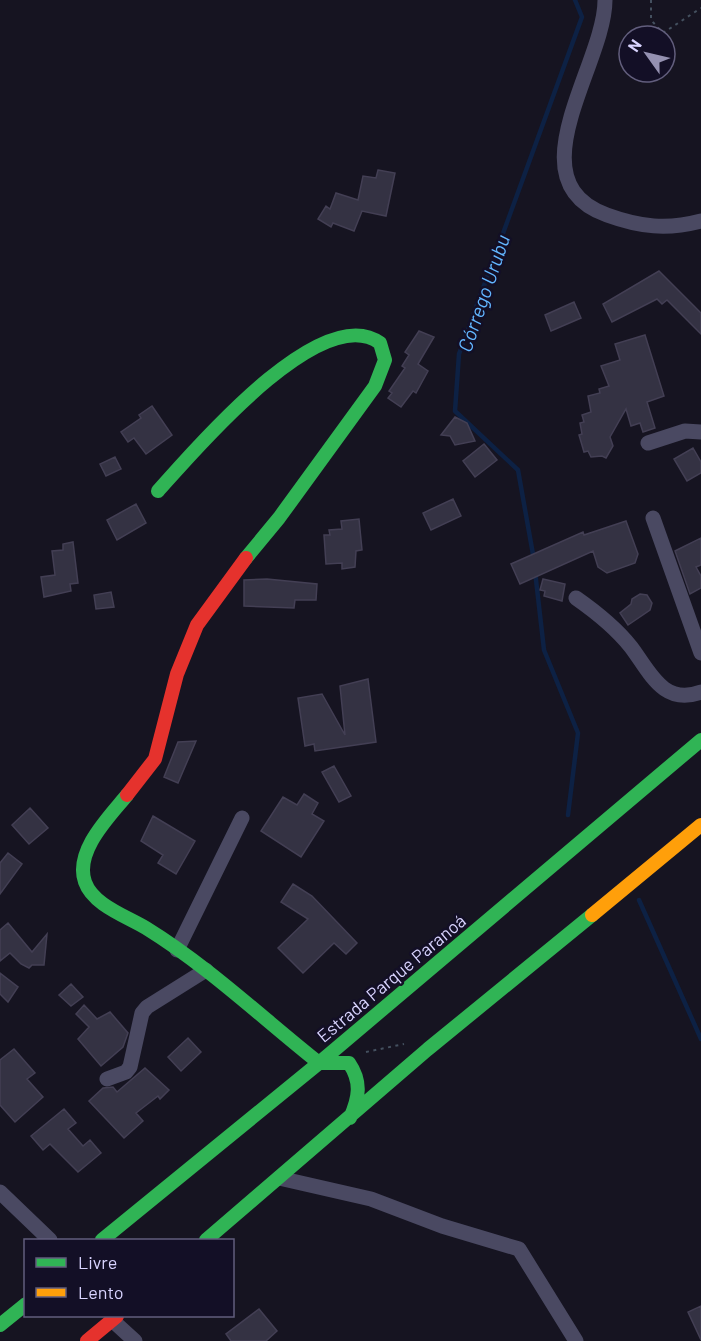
<svg xmlns="http://www.w3.org/2000/svg" width="701" height="1341" font-family="Barlow,sans-serif">
	<rect width="100%" height="100%" fill="#161421"/>
	<g fill="none" stroke-linecap="round" stroke-linejoin="round">
		<!-- stream -->
		<path stroke="#0d2144" stroke-width="4.5" d="M534,560L518,470L455,411L459,354L582,17L575,0
			M535,571L544,650L578,733L568,815
			M639,900L701,1039"/>
	</g>
	<!-- building -->
	<path fill="#343243" stroke="#433f54" stroke-width="1.5" d="M378,170L395,173L386,216L362,211L354,231L333,223L331,227L318,219L326,206L330,209L336,193L358,200L363,176L376,178Z
		M659,271L701,313V334L667,300L662,304L657,299L612,322L603,304Z
		M574,302L581,318L551,331L545,315Z
		M419,331L434,337L418,364L428,371L416,393L413,391L401,407L388,398L392,393L389,391L405,368L402,366L409,355L405,352Z
		M645,335L664,396L647,402L655,428L643,432L640,423L631,426L626,409L610,437L613,446L606,458L602,456L591,457L588,451L584,452L579,435L582,434L580,423L584,422L582,415L591,412L588,396L600,393L599,389L609,386L601,366L620,360L615,344Z
		M152,406L172,435L146,454L134,438L128,442L121,432L141,418L139,415Z
		M455,417L467,423L475,441L455,445L450,436L441,435Z
		M484,444L497,460L475,477L463,461Z
		M693,448L701,462V473L687,481L674,459Z
		M115,457L121,469L106,476L100,464Z
		M453,499L461,516L431,530L423,513Z
		M136,504L146,523L117,540L107,520Z
		M359,519L362,550L356,551L355,567L342,569V563L326,564L324,535H330L329,530L342,529L341,521Z
		M626,521L638,554L635,563L607,573L598,567L593,551L520,584L511,564L583,532L584,535Z
		M701,538V565L696,567L701,576V588L690,594L675,551Z
		M73,542L78,583L70,584L71,591L44,597L41,577L55,575L52,551L63,550V544Z
		M267,579L317,584L316,600H295L294,608L244,606V580Z
		M543,579L565,584L562,601L544,596L545,591L540,590Z
		M111,592L114,607L96,609L94,595Z
		M640,594L647,595L652,603L650,610L628,625L620,613L631,604L632,599Z
		M368,679L376,742L315,751L314,744L305,746L298,698L322,694L345,735L340,686Z
		M196,741L178,783L164,777L178,742Z
		M334,766L351,796L339,802L322,772Z
		M304,794L318,803L312,814L324,821L301,857L261,831L283,797L297,805Z
		M30,808L48,828L29,844L12,825Z
		M153,816L195,841L176,874L158,863L163,855L141,841Z
		M8,853L22,864L0,894V863Z
		M293,884L312,896L357,943L346,954L334,943L303,973L278,948L308,919L281,902Z
		M8,923L32,952L47,934L44,965H32L29,968L21,964L10,953L0,961V930Z
		M0,973L18,987L8,1002L0,994Z
		M71,984L83,997L71,1006L59,995Z
		M84,1005L97,1019L110,1012L128,1033L123,1047L101,1066L78,1039L89,1027L76,1014Z
		M188,1038L201,1052L181,1071L168,1057Z
		M14,1049L35,1073L27,1079L43,1097L15,1122L0,1105V1060Z
		M145,1068L169,1090L160,1099L158,1096L136,1113L143,1121L124,1138L89,1101L103,1088L113,1087L117,1092Z
		M64,1109L76,1123L68,1129L83,1146L90,1140L101,1153L78,1172L50,1144L43,1150L31,1136Z
		M701,1306V1340L688,1312Z
		M259,1309L277,1331L266,1341H231L226,1334Z"/>
	<g fill="none" stroke-linecap="round" stroke-linejoin="round">
		<!-- path -->
		<path stroke="#44505f" stroke-width="2" stroke-dasharray="3 4.5" stroke-linecap="butt" d="M651,0V20L663,33L701,8
			M366,1052L404,1044"/>
		<!-- street -->
		<path stroke="#4a4962" stroke-width="15" d="M605,0C605,65 512,181 607,215C640,227 667,230 701,221
			M648,443L685,431L701,432
			M653,518L701,653
			M576,598C596,612 616,628 631,647C650,672 663,706 701,692
			M177,950L242,818
			M107,1079L126,1072L130,1067L142,1013L147,1007L206,970
			M279,1178L371,1199L442,1226L519,1249L576,1341
			M0,1192L50,1240
			M112,1320L135,1341"/>
		<!-- fast -->
		<path stroke="#30b455" stroke-width="14" d="M158,491C193,452 321,300 380,343L385,360L375,386L279,518L246,558
			M127,795C110,816 74,851 85,882C93,905 126,916 146,928C209,967 261,1017 319,1063
			M319,1063H349C362,1082 359,1098 350,1118
			M102,1240L319,1063L701,740
			M206,1240L428,1049L592,915
			M0,1325L26,1304"/>
		<!-- slow -->
		<path stroke="#ff9f0a" stroke-width="14" d="M592,915L701,825"/>
		<!-- jam -->
		<path stroke="#e5322d" stroke-width="14" d="M127,795L155,759L177,674L197,625L246,558
			M87,1341L117,1316"/>
	</g>
	<g text-anchor="middle" dominant-baseline="central" stroke-width="5" stroke-linejoin="round" paint-order="stroke">
		<!-- street labels -->
		<g font-size="18" fill="#d9d4ff" stroke="#130f26">
			<text transform="translate(391 978) rotate(-40)">Estrada Parque Paranoá</text>
		</g>
		<!-- water labels -->
		<g font-size="20" font-style="italic" fill="#62b6ff" stroke="#130f26">
			<text transform="translate(483 293) rotate(-71)">Córrego Urubu</text>
		</g>
	</g>
	<!-- legend -->
	<rect x="24" y="1239" width="210" height="78" fill="#130f26" stroke="#625e7d" stroke-width="1.5"/>
	<rect x="36" y="1258" width="30" height="9" fill="#30b455" stroke="#625e7d" stroke-width="1.5"/>
	<text x="78" y="1269" font-size="18" fill="#d9d4ff">Livre</text>
	<rect x="36" y="1288" width="30" height="9" fill="#ff9f0a" stroke="#625e7d" stroke-width="1.5"/>
	<text x="78" y="1299" font-size="18" fill="#d9d4ff">Lento</text>
	<!-- north arrow -->
	<g transform="translate(647 54) rotate(304)"><circle r="28" fill="#130f26" stroke="#625e7d" stroke-width="1.5"/>
	<path d="M0-4.5L10 22L0 15L-10 22Z" fill="#9591b1"/>
	<text y="-9" font-size="16" font-weight="bold" text-anchor="middle" fill="#d9d4ff">N</text>
	</g>
</svg>
